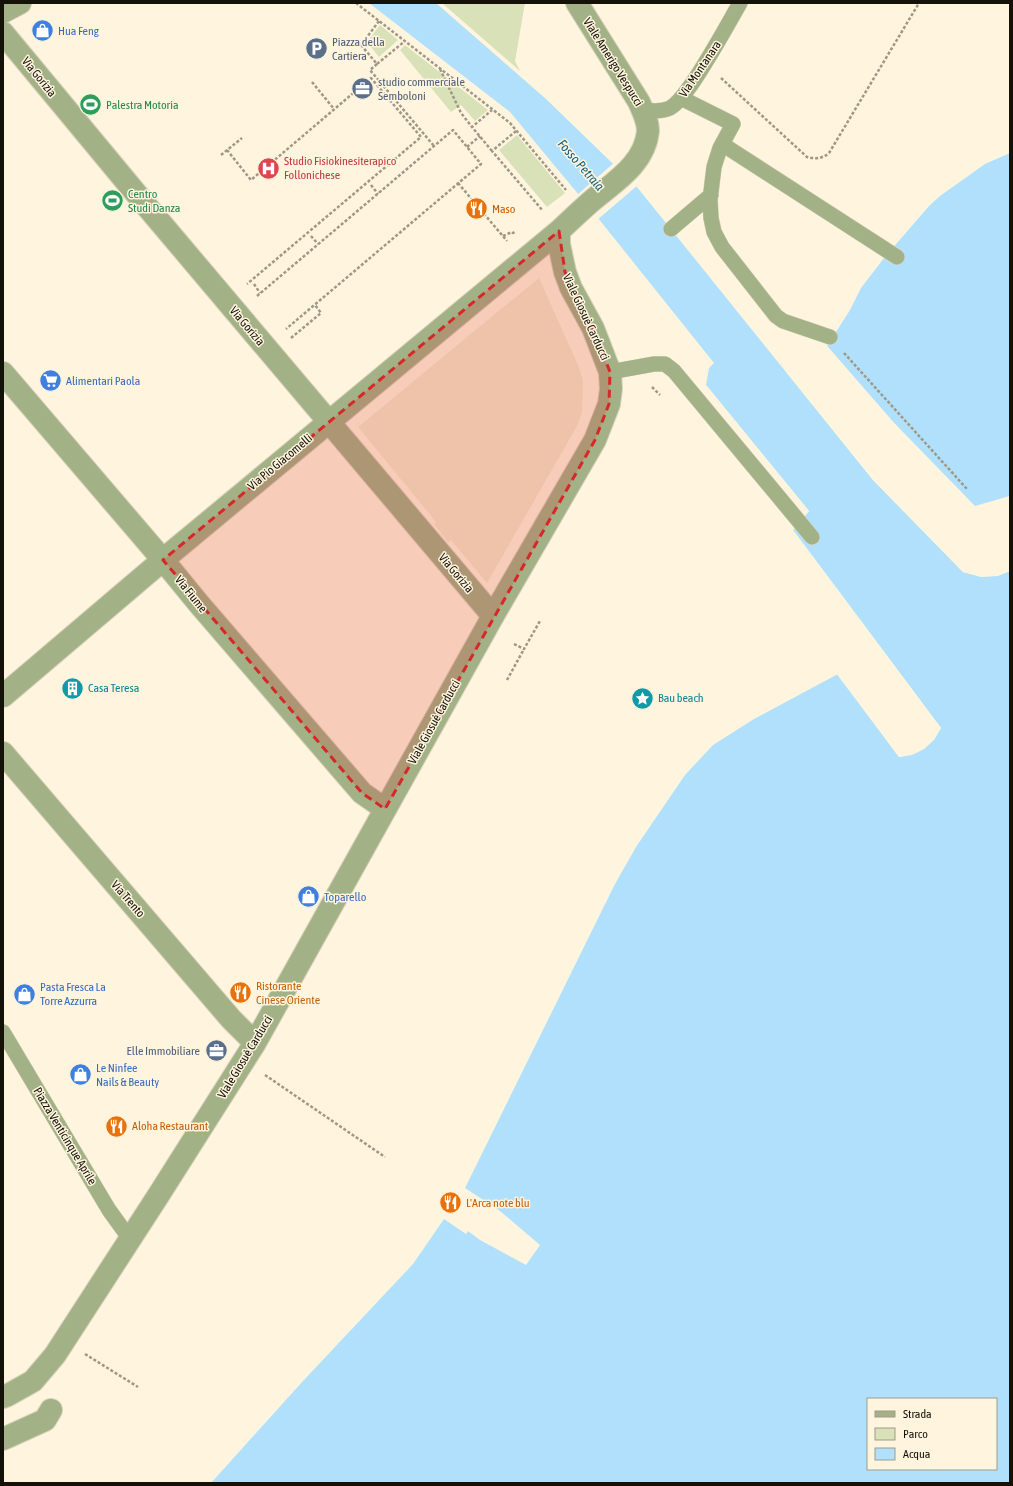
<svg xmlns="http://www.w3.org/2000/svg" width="1013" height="1486" font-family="'Asap Condensed',sans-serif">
	<rect width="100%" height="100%" fill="#fff5de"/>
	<!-- built -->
	<path fill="#f5eacb" d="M539,278L578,365L583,381L582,412L577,426L487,583L451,540L448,542L434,524L436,522L358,427Z"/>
	<!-- green -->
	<path fill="#d8e1b8" d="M442,3H525L515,61L520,71Z
		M380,25L398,40L379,57L367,42Z
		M405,45L488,110L475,121L461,105L451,112L400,50Z
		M517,135L565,193L547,207L499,150Z"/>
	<!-- water -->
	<path fill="#b1e0fc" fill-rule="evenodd" d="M369,3H436L546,99L637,187L873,480L963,572C981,577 992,578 1010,571V1483H211L303,1381L413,1264L444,1219L466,1234L468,1231L480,1240L526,1265L540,1245L500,1211L465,1188L615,884L636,847L685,775L713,745L754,719L838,674L899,757C924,753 926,746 941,728L793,530L809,511L706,385L709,368L714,363L598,218L510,112ZM868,1399H996V1469H868Z
		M1010,153V496L975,507L894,423L827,346L850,310L861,288L884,258L929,206L940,196L985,164Z"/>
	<!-- pier -->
	<path fill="#fff5de" d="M615,162L638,185L597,220L577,195Z
		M827,346L894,423L975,506L1010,496V499L974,508L892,424L826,347Z
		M788,372L875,479L964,570L981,575L998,574L1010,569V571L998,576L981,577L963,572L873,480L787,373Z
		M706,385L809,511L793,530L941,728L934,740L924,749L912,755L899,757L836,673H839L900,754L912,753L923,747L932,738L938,728L791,531V529L807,511L706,389Z"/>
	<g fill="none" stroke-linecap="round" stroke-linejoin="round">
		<defs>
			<path id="service" d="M681,98L733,124L720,148L714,167L710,200L711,218L714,232L722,247L776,316L783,321L830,337
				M642,110C652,111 661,112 670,108C679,103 685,93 691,85C709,59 724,31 740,3
				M722,144L897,257
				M671,229L711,195
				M610,372L654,364H665L674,371L812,537
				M3,1032L109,1210L130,1239"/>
			<path id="pedestrian" d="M3,1439L45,1420L51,1410"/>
			<path id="minor" d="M3,12L20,3
				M3,33L149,209L493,616
				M3,373L163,560L199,604L362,793L385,809
				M3,696L177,548L559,231C571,220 582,209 594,199C616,181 645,163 648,131C648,121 643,111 639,102L577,3
				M3,753L231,1019L255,1043
				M3,1397L8,1395L33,1381L55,1355L158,1196L255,1043L493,616L595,440L609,404L611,389L610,372L593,328L571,288L565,272L559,244V231"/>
		</defs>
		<!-- service casing -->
		<use href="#service" stroke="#d9d1bc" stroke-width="16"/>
		<!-- pedestrian casing -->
		<use href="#pedestrian" stroke="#d9d1bc" stroke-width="24"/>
		<!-- minor casing -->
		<use href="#minor" stroke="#d9d1bc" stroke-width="24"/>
		<!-- path -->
		<path stroke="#9f9887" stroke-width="2.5" stroke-dasharray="3 2" stroke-linecap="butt" d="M356,3L510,123L566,190
			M379,21L361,45L377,64L405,41
			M340,43L361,45
			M377,64L370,70L434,146
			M440,69L461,113L472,127
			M721,78L807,157C815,159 822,159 829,153L919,3
			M312,82L334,109
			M516,131L492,151L543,211
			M467,147L480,136
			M227,150L251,180L371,78L421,137L247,284
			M492,151L472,127L492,110
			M221,155L242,138
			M458,183L507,241
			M371,185L378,194
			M311,236L318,244
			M503,236L512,232L513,233L515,232
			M254,284L260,293
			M257,296L453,130L481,164L286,329
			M291,338L321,313L315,305
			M844,353L967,489
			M652,387L660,395
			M514,644L524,649L540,621
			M507,680L524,649
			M265,1075L385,1157
			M85,1354L138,1387"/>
		<!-- service -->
		<use href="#service" stroke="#a3b286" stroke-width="15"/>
		<!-- pedestrian -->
		<use href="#pedestrian" stroke="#a3b286" stroke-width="22"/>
		<!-- minor -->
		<use href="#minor" stroke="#a3b286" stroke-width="22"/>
	</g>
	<!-- marked area -->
	<path fill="#d62828" fill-opacity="0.2" stroke="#d62828" stroke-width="3" stroke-dasharray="8 5" stroke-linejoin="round" d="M559,231L565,272L593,328L610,372L609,404L595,440L385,809L362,793L163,560Z"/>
	<!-- icons -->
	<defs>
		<symbol id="shop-disc" viewBox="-11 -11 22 22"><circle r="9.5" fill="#3f7fe0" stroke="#fff5de"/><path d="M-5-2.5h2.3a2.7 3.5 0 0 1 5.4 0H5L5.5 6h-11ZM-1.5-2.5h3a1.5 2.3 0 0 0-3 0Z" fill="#fff"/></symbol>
		<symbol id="parking-disc" viewBox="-11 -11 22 22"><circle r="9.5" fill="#5c6f8a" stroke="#fff5de"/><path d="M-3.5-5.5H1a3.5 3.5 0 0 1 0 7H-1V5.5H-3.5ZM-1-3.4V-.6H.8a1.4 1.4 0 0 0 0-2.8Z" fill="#fff"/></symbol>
		<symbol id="office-disc" viewBox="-11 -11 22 22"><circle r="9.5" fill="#5c6f8a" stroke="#fff5de"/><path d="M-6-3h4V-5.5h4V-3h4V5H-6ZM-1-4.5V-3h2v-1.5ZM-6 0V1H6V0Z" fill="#fff"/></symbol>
		<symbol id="stadium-disc" viewBox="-11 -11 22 22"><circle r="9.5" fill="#2e9e5b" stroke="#fff5de"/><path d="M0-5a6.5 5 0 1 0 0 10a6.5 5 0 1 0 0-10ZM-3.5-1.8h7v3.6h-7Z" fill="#fff"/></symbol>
		<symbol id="hospital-disc" viewBox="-11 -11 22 22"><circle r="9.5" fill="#e0444e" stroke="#fff5de"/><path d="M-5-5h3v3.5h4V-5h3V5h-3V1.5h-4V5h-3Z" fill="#fff"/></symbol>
		<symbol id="restaurant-disc" viewBox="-11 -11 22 22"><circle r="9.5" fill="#e8710a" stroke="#fff5de"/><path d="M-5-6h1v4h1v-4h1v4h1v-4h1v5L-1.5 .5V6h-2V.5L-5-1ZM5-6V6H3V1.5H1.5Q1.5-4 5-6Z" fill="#fff"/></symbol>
		<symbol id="supermarket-disc" viewBox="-11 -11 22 22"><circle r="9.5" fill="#3f7fe0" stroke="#fff5de"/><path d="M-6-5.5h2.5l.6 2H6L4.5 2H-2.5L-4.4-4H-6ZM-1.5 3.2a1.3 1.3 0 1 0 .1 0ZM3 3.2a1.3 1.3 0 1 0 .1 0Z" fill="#fff"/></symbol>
		<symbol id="building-disc" viewBox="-11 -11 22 22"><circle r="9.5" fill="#0f9aa8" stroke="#fff5de"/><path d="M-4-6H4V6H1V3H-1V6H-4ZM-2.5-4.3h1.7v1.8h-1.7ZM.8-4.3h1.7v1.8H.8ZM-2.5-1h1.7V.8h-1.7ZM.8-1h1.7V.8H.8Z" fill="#fff"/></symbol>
		<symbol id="sight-disc" viewBox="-11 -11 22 22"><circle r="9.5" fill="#0f9aa8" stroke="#fff5de"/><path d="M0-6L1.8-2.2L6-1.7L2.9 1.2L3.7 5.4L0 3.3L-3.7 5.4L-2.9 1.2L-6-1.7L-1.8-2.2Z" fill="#fff"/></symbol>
	</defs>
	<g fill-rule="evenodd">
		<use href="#shop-disc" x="30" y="18" width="25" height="25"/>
		<use href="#parking-disc" x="304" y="36" width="25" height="25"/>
		<use href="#office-disc" x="350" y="76" width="25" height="25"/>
		<use href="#stadium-disc" x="78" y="92" width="25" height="25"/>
		<use href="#hospital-disc" x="256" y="156" width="25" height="25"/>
		<use href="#stadium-disc" x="100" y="188" width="25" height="25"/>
		<use href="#restaurant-disc" x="464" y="196" width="25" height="25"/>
		<use href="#supermarket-disc" x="38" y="368" width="25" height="25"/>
		<use href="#building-disc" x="60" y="676" width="25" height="25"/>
		<use href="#sight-disc" x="630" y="686" width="25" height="25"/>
		<use href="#shop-disc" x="296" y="884" width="25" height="25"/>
		<use href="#restaurant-disc" x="228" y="980" width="25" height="25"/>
		<use href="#shop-disc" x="12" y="982" width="25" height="25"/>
		<use href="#office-disc" x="204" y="1038" width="25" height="25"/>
		<use href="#shop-disc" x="68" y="1062" width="25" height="25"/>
		<use href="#restaurant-disc" x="104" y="1114" width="25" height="25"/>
		<use href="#restaurant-disc" x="438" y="1190" width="25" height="25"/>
	</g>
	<g text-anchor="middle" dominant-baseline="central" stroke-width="3" stroke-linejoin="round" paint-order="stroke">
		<!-- shop labels -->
		<g font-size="12" fill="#366cbe" stroke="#fff5de" text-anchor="start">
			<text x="58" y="31">Hua Feng</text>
			<text x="66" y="381">Alimentari Paola</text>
			<text x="324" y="897">Toparello</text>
			<text x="40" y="987">Pasta Fresca La<tspan x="40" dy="14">Torre Azzurra</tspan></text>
			<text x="96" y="1068">Le Ninfee<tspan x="96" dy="14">Nails &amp; Beauty</tspan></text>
		</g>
		<!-- service labels -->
		<g font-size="12" fill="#4e5e75" stroke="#fff5de" text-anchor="start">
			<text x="332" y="42">Piazza della<tspan x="332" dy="14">Cartiera</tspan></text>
			<text x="378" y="82">studio commerciale<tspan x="378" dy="14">Semboloni</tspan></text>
			<text x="200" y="1051" text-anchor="end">Elle Immobiliare</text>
		</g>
		<!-- street labels -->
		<g font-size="12" fill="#141109" stroke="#fff5de">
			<text transform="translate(613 62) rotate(58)">Viale Amerigo Vespucci</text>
			<text transform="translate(700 69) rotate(-56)">Via Montanara</text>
			<text transform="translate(39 77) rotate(51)">Via Gorizia</text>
			<text transform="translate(586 317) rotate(65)">Viale Giosuè Carducci</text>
			<text transform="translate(247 326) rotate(50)">Via Gorizia</text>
			<text transform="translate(280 462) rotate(-40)">Via Pio Giacomelli</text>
			<text transform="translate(456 573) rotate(50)">Via Gorizia</text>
			<text transform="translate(191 594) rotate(51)">Via Fiume</text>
			<text transform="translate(434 722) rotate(-61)">Viale Giosuè Carducci</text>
			<text transform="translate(128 899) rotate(49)">Via Trento</text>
			<text transform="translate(245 1057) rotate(-59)">Viale Giosuè Carducci</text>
			<text transform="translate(65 1136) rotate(59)">Piazza Venticinque Aprile</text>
		</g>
		<!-- leisure labels -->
		<g font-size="12" fill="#27864d" stroke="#fff5de" text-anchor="start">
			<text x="106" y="105">Palestra Motoria</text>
			<text x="128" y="194">Centro<tspan x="128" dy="14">Studi Danza</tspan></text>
		</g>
		<!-- health labels -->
		<g font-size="12" fill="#be3a42" stroke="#fff5de" text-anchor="start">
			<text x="284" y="161">Studio Fisiokinesiterapico<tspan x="284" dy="14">Follonichese</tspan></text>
		</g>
		<!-- food labels -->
		<g font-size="12" fill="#c56008" stroke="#fff5de" text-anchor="start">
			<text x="492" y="209">Maso</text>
			<text x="256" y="986">Ristorante<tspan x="256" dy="14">Cinese Oriente</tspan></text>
			<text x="132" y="1126">Aloha Restaurant</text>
			<text x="466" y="1203">L'Arca note blu</text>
		</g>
		<!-- culture labels -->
		<g font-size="12" fill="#0d838f" stroke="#fff5de" text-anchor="start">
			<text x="88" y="688">Casa Teresa</text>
			<text x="658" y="698">Bau beach</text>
		</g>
		<!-- water labels -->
		<g font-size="13" font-style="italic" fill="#155d7f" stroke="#fff5de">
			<text transform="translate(581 165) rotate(49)">Fosso Petraia</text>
		</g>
	</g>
	<!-- border -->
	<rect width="1013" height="1486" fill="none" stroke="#141109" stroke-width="8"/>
	<!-- legend -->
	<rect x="867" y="1398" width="130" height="72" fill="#fff5de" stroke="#a19a89"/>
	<rect x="875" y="1411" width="20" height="6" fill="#a3b286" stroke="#a19a89"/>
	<text x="903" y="1418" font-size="12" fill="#141109">Strada</text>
	<rect x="875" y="1428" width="20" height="12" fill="#d8e1b8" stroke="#a19a89"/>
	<text x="903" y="1438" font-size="12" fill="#141109">Parco</text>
	<rect x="875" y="1448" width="20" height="12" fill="#b1e0fc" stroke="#a19a89"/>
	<text x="903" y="1458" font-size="12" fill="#141109">Acqua</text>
</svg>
